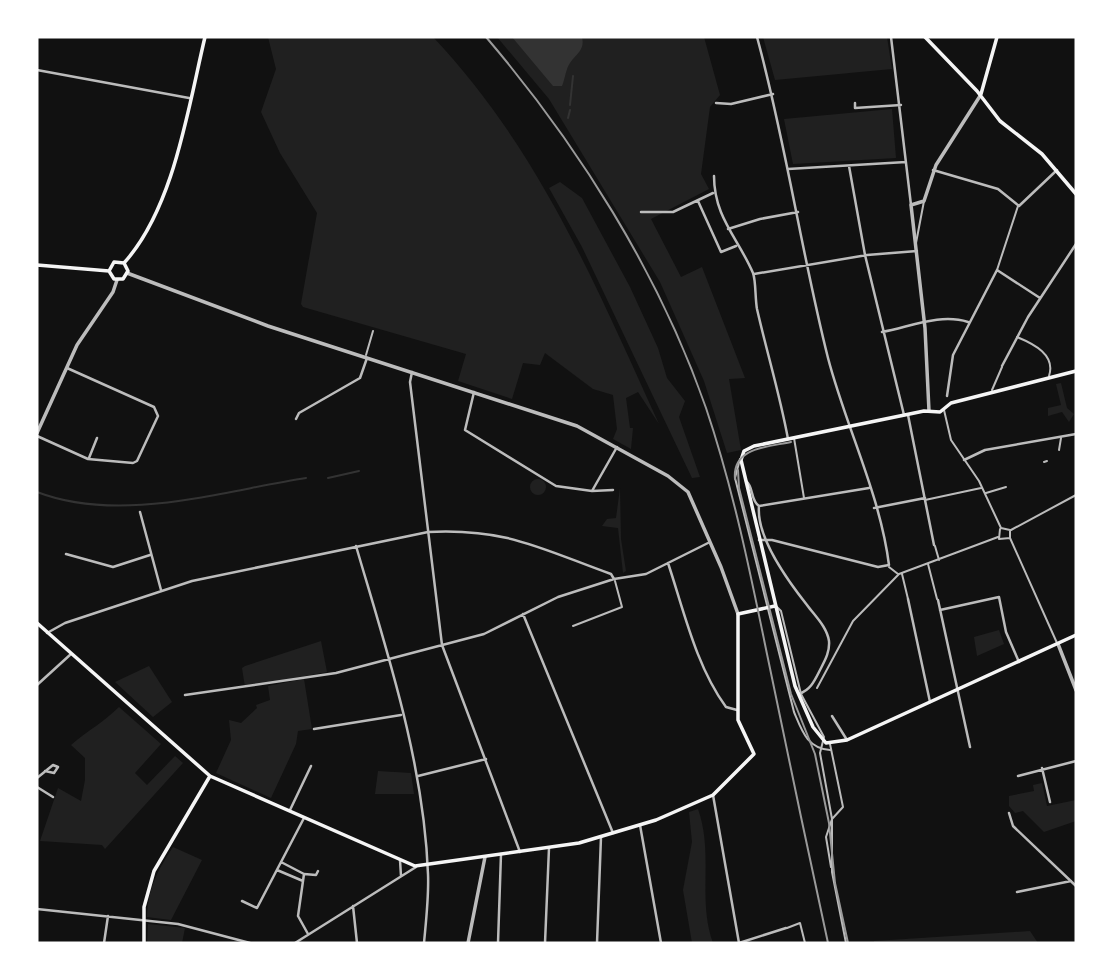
<svg xmlns="http://www.w3.org/2000/svg" width="1113" height="980" font-family="Overpass,sans-serif">
	<rect width="100%" height="100%" fill="#111"/>
	<!-- green -->
	<path fill="#202020" d="M268,37H433C539,149 596,286 659,424L638,392L626,398L630,428H633L631,449L613,439L617,429L613,395L593,389L545,353L540,365L523,363L512,399L458,381L466,354L303,307L301,304L317,213L280,153L261,112L276,69Z
		M497,37H704L720,95L710,107L701,174L709,189L651,219L681,277L702,267L745,378L729,379L741,450L727,453L704,381L660,282L549,99Z
		M763,37H887L892,69L775,80Z
		M892,109L896,158L793,164L784,119Z
		M560,182L582,198L630,287L658,348L667,378L685,401L679,417L700,477L692,478L582,247L549,188Z
		M1061,383L1067,408L1074,414L1069,422L1062,412L1048,416V408L1061,405L1056,384Z
		M530 487a8 8 0 1 1 16 0a8 8 0 1 1-16 0Z
		M620,488L621,539L626,571L623,573L618,528L602,526L607,519L616,518Z
		M999,630L1004,644L977,656L974,637Z
		M321,641L327,672L245,687L242,668L245,666Z
		M149,666L172,702L153,717L115,682Z
		M304,679L312,729L298,731L296,744L271,798L216,773L231,740L229,720L241,723L257,708L256,705L270,700L268,686Z
		M119,707L161,744L135,773L147,785L175,756L183,763L105,849L102,845L40,841L58,788L81,801L85,780V758L71,745C87,731 104,722 119,707Z
		M378,771L411,773L414,794H375Z
		M1042,783L1047,806L1076,800V821L1044,832L1023,811L1015,813L1009,806V796L1034,791L1033,785Z
		M698,809C714,854 697,899 713,943H692L683,890L692,842L689,812Z
		M173,847L202,860L171,920L147,917C148,889 157,871 173,847Z
		M148,924L185,928L182,943H147Z
		M1030,931L1038,943H874V941Z"/>
	<!-- water -->
	<path fill="#333" d="M512,37H582C585,50 577,53 570,63C566,68 565,79 562,86H553Z"/>
	<g fill="none" stroke-linecap="round" stroke-linejoin="round">
		<!-- stream -->
		<path stroke="#333" stroke-width="2" d="M570,105L573,76
			M568,118L570,110
			M328,478L359,471
			M37,492C120,524 222,491 306,478"/>
		<!-- service -->
		<path stroke="#bcbcbc" stroke-width="2" d="M916,243L924,201
			M1017,337C1034,344 1056,355 1049,376
			M366,355L373,331
			M740,459L735,478L794,712C802,731 807,748 830,750
			M776,606L781,611L801,694L824,737L820,753L832,819V872
			M573,626L622,607L615,581
			M830,744L843,807L832,819L826,837L831,867
			M832,872L846,943
			M787,928L800,923L805,943"/>
		<!-- pedestrian -->
		<path stroke="#bcbcbc" stroke-width="2" d="M997,270L1018,206
			M992,390L1002,367
			M944,410L951,440L979,481L1001,528L1010,530V538L1057,643
			M794,438L804,498
			M1059,450L1061,438
			M1044,462L1047,461
			M986,493L1006,487
			M925,500L981,488
			M1000,529L999,539L1010,538
			M1011,530L1076,495
			M935,546L939,560
			M928,564L937,599
			M889,567L898,574
			M902,574L908,599
			M817,688L853,621L899,574L998,537"/>
		<!-- minor -->
		<path stroke="#bcbcbc" stroke-width="2.5" d="M757,37C786,143 801,251 828,358C846,427 880,494 889,565L878,567L772,540H759
			M891,37L911,205
			M37,70L189,98
			M716,103L731,104L773,94
			M855,103V108L901,105
			M849,166L865,255L904,415
			M788,169L906,162
			M933,170L998,189L1019,206L1057,170
			M714,176C714,217 738,238 753,273C756,281 755,298 757,309C767,353 780,395 788,439
			M698,201L721,252L736,246
			M641,212H673L713,193
			M728,229L760,219L798,212
			M754,274L867,255L917,251
			M882,332C910,327 940,313 968,322
			M1002,366L1028,317L1076,244
			M412,372L410,382L442,645L520,852
			M474,392L465,430L556,486L592,491L617,447
			M947,396L953,355L997,270L1040,298
			M908,415L934,545
			M296,419L299,413L360,378L367,358
			M37,436L88,459L133,463L137,461L158,416L154,407L67,368
			M89,458L97,438
			M964,460L985,450L1076,434
			M746,481C754,487 750,500 759,506L869,488
			M592,491L613,490
			M759,506C756,538 788,581 807,605C815,616 827,627 829,641C830,653 824,662 819,672C814,682 810,690 799,694
			M874,508L925,498
			M140,512L161,590
			M356,546C387,652 424,763 428,874C429,896 426,921 424,943
			M66,554L113,567L150,555
			M668,563C684,611 696,666 726,707L737,710
			M908,599L930,702
			M938,600L970,747
			M940,610L999,597L1006,632L1019,662
			M523,614L613,833
			M47,633L65,623L192,581L428,532C507,528 541,549 611,574L614,579
			M37,685L71,654
			M185,695L336,673L484,634L558,597L614,579L646,574L708,543
			M832,716L847,740
			M314,729L401,715
			M1042,768L1050,802
			M418,776L486,759
			M1018,776L1076,761
			M37,778L53,765L58,767L54,773L45,771
			M37,787L53,797
			M713,795L739,943
			M290,810L311,766
			M1009,813L1013,826L1076,886
			M640,825L661,943
			M400,860L401,876
			M281,862L304,874L303,881
			M277,870L303,881L298,916L308,934
			M304,874L316,875L318,871
			M1017,892L1071,881
			M242,901L257,908L304,818
			M353,906L357,943
			M37,909L178,924L250,943
			M104,943L108,916
			M295,943L416,867
			M498,943L501,854
			M545,943L549,848
			M597,943L601,837
			M739,943L786,928"/>
		<!-- tertiary -->
		<path stroke="#bcbcbc" stroke-width="3.5" d="M127,273L268,326L577,426L668,476L688,492L721,567L738,614
			M929,411L925,328L911,205L924,201L936,165L980,96
			M37,433L77,345L113,292L117,280
			M1058,644L1076,690
			M468,943L485,857"/>
		<!-- secondary -->
		<path stroke="#f5f5f5" stroke-width="3.5" d="M925,37L977,91L1000,121L1042,154L1076,194
			M981,94L997,37
			M124,263C174,208 188,108 205,37
			M37,265L109,271
			M109,271L114,279H123L128,271L124,263
			M109,271L114,262L124,263
			M1076,371L951,403L940,412L924,411L754,446L744,451L741,460L795,686L813,727L826,743L847,740L1076,635
			M37,623L210,776L415,866L579,843L656,820L713,795L754,754L738,720V614L775,606
			M144,943V907L154,871L210,776"/>
		<!-- tram -->
		<path stroke="#9a9a9a" stroke-width="2" d="M738,470L739,488L791,694L815,754L829,823L835,883L848,943
			M735,479C732,447 768,447 791,442"/>
		<!-- rail -->
		<path stroke="#9a9a9a" stroke-width="2" d="M486,37C578,145 659,273 706,408C733,488 750,571 767,654C787,750 807,847 828,943"/>
	</g>
	<!-- border -->
	<rect width="1113" height="980" fill="none" stroke="#ffffff" stroke-width="77"/>
</svg>
